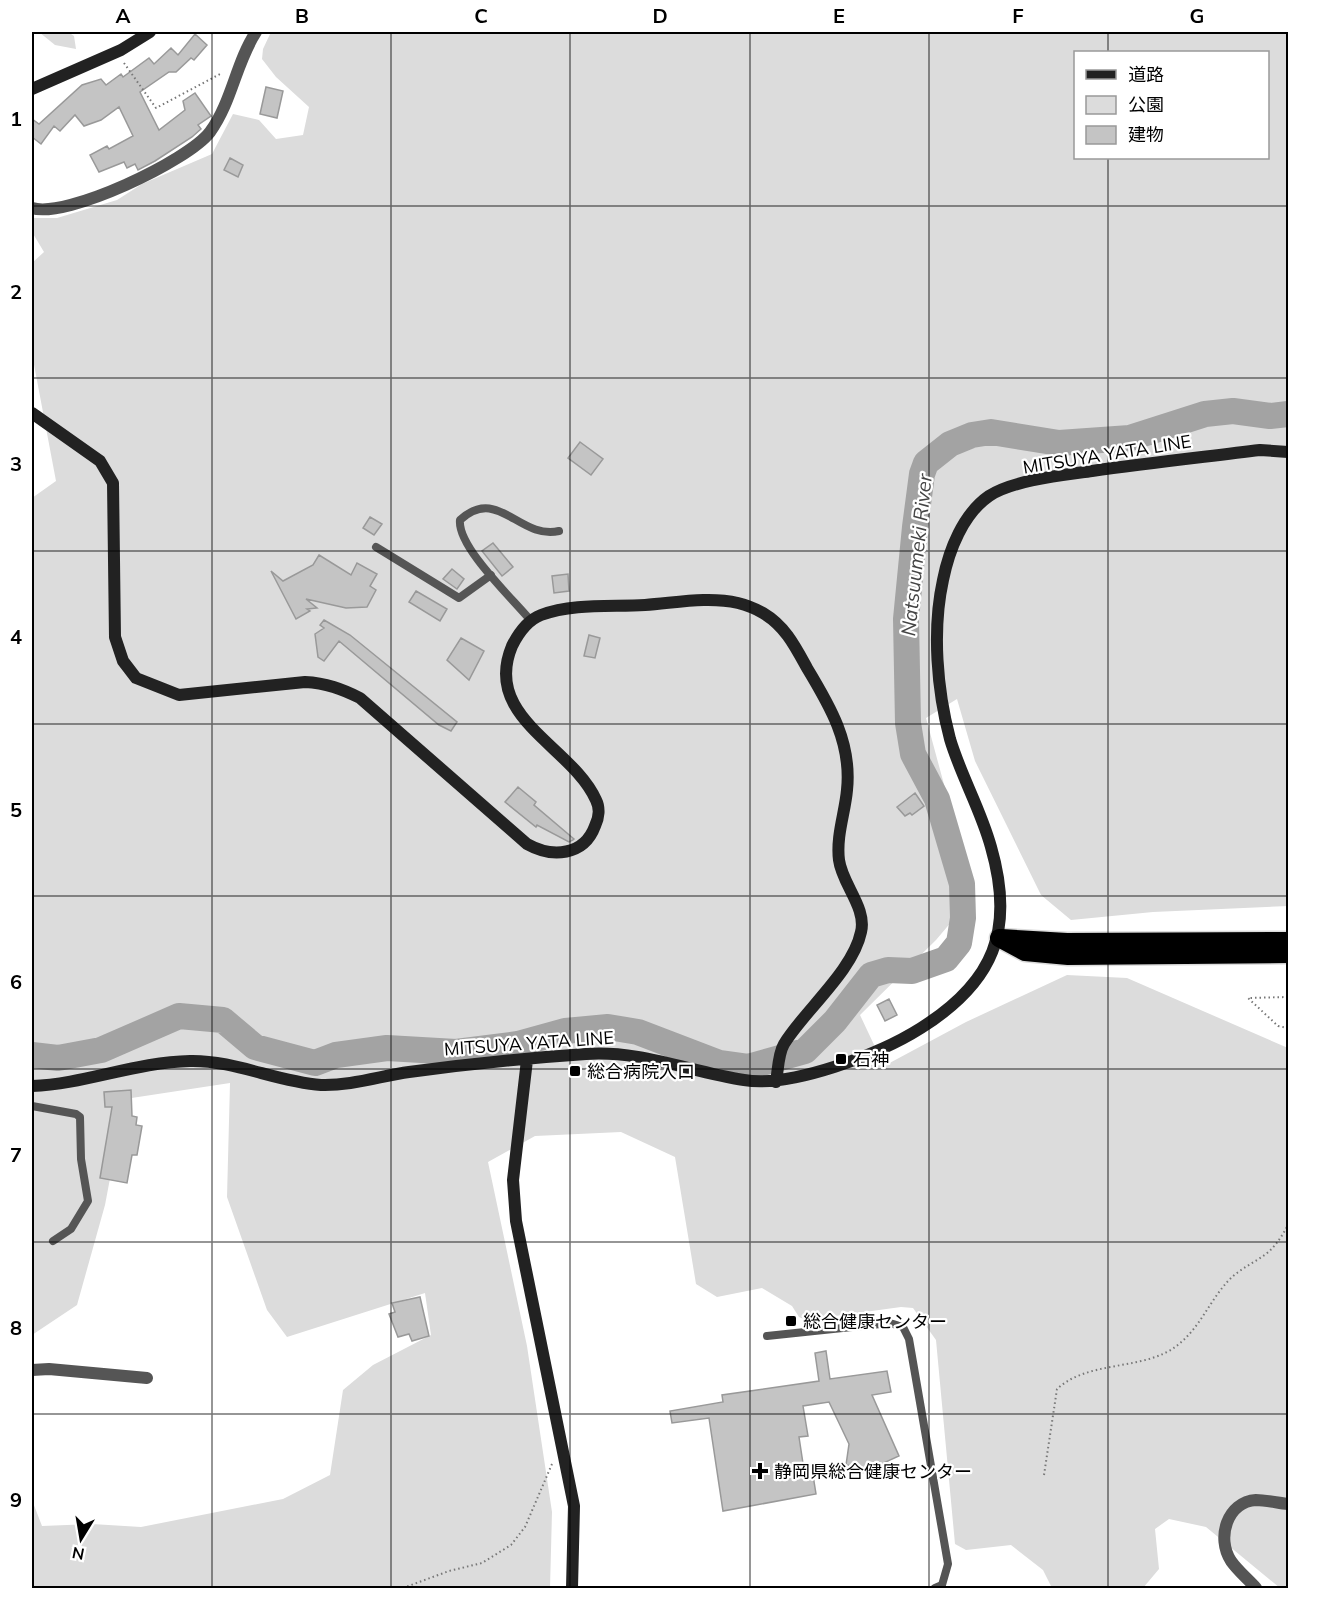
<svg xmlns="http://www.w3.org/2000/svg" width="1320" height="1620" font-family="Mulish,'Noto Sans JP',sans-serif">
	<rect width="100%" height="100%" fill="#fff"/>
	<!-- green -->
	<path fill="#dcdcdc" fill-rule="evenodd" d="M39,32H68L74,36L76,49L55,45Z
		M271,32H1288V906L1153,912L1071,920L1041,895L975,761L957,699L926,718L974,895L936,940L860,1015L884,1066L966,1022L1067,975L1127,978L1288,1048V1588H1280L1206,1527L1169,1519L1155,1529L1159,1569L1143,1588H1052L1043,1570L1011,1545L966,1550L955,1544L936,1340L913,1308L901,1307L806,1320L799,1317L792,1306L762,1288L717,1297L696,1284L675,1157L621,1132L535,1136L488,1162L527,1346L552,1512L550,1588H32V1500L42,1526L92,1524L141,1527L283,1499L330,1475L343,1390L373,1365L431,1335L425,1293L287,1337L267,1310L227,1197L230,1083L125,1099L105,1205L77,1305L32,1335V498L56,481L32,354V263L44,252L32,232L34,218H57L117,200L142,184L212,154L233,114L259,120L276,139L303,135L309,107L276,77L262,59L263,49ZM1076,52H1268V158H1076Z"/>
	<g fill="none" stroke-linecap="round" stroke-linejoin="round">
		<!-- river -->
		<path stroke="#a3a3a3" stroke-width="26" d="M32,1055L58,1058L101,1050L179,1016L223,1020L255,1047L315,1063L336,1055L387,1048L456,1052L518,1044L565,1031L608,1027L638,1032L719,1063L748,1067L805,1051L835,1021L871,975L888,970L912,971L946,959L959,943L963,918L962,884L937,799L913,754L908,723L906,619L915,527L922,474L926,463L950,444L972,435L991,432L1059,443L1130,438L1205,414L1233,411L1270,416L1288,414"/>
	</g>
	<!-- building -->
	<path fill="#c4c4c4" stroke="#999" stroke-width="1.5" d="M195,34L207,45L194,60L191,58L176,72H169L140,92L159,130L185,110L183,101L195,93L211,116L198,125L201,129L192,137L155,161L138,170L135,164L127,168L124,162L99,172L90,155L107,146L109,149L133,136L119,107L101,120L84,126L75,115L60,131L54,126L41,144L32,137V119L39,124L82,85L101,79L106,85L121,74L123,77L149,58L154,64L171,48L178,55Z
		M266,87L283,91L277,118L260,114Z
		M230,158L243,165L238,177L224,170Z
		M580,442L603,459L591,475L568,458Z
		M370,517L382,524L374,535L363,528Z
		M493,543L513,567L502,576L482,551Z
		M319,555L351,575L357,563L377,574L370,586L376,590L367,607L346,608L306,599L317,608L307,609L310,611L296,619L271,571L283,581L313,565Z
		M452,569L464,579L457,589L443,579Z
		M568,574L569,591L554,593L552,576Z
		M416,591L447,609L440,621L409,602Z
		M324,620L350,635L457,722L451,731L439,725L339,641L324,661L318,657L315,634L324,628L320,625Z
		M589,635L600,638L595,658L584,656Z
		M461,638L484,651L469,680L447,660Z
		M518,787L536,802L534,805L574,839L573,840L569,842L537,825L536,827L505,802Z
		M915,793L924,806L912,815L910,813L905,816L897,807Z
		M889,999L897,1015L885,1021L877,1005Z
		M131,1090L132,1116L137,1117L136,1125L142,1126L137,1155H132L127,1183L100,1178L112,1107H105L104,1092Z
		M420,1297L429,1336L412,1341L409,1334L398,1337L389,1314L395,1312L392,1303Z
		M826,1351L830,1379L887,1371L891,1392L872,1395L899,1456L862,1473L860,1467L846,1465L849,1444L829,1402L803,1406L808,1436L799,1437L804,1470L812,1469L816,1494L723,1511L709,1418L672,1423L670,1411L723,1402L722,1395L819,1381L815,1353Z"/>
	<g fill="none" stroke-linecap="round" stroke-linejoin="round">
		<defs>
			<path id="highway" d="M999,938L1025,952L1068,956L1288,954
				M1001,938L1067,942L1288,941"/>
		</defs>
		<!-- highway casing -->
		<use href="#highway" stroke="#dbdbdb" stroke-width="21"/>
		<!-- path -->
		<path stroke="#777" stroke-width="2" stroke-dasharray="1.5 3" stroke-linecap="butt" d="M124,63L156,108L222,73
			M1288,997L1248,998L1278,1026L1288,1028
			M1044,1475L1057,1389C1085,1363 1132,1369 1165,1353C1199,1336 1207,1301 1232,1277C1242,1268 1255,1262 1266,1254C1276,1246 1282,1236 1288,1225
			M403,1588L449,1571L482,1563L511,1545L525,1527L552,1464"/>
		<!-- lane -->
		<path stroke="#555" stroke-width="8" d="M376,547L459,598L491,575
			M531,621C514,600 457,547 460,520C498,485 519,540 559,531
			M32,1106L76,1114L80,1117L81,1159L88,1201L71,1229L53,1241
			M767,1336L890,1323L903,1327L909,1339L948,1564L942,1585L935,1588"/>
		<!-- street -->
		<path stroke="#555" stroke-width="12" d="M32,208C66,219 188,161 210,132C232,102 236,62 256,32
			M32,1370L49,1369L147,1378
			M1256,1588C1248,1579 1238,1571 1231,1561C1216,1538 1227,1502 1256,1500C1266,1500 1278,1503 1288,1504"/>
		<!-- secondary -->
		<path stroke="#222" stroke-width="12" d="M32,89L121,50L150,32
			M32,413L100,461L113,483L115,637L123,661L136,678L179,695L305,682C326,683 342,689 360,698L527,844C552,858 584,856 595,826C599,818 600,808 596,800C572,746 482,718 512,646C518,634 528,620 541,615C573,603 611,607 645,605C675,603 708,596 738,603C746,605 756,609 763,613C785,626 795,646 807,668C830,706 852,743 847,790C845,813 836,836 839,860C842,884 867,908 861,932C853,971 804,1011 784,1044C778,1054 778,1071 776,1082
			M527,1060L513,1180L516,1221L574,1506L572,1588
			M32,1086C85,1084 136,1062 190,1061C234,1060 277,1082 321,1085C350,1086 381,1076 409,1072C468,1064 527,1058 586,1054C640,1050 691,1072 744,1080C791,1088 880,1054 921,1028C994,982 1015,930 991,847C981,810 961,776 950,739C937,690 932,630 943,580C949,550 963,514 989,496C1013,480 1064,475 1092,471C1148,463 1204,457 1260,450L1288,452"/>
		<!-- highway -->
		<use href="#highway" stroke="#000" stroke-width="18"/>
	</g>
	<!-- grid -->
	<path fill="none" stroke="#000" stroke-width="1.5" stroke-opacity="0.55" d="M212,32V1588M391,32V1588M570,32V1588M750,32V1588M929,32V1588M1108,32V52M1108,158V1588M32,206H1288M32,378H1288M32,551H1288M32,724H1288M32,896H1288M32,1069H1288M32,1242H1288M32,1414H1288"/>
	<!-- markers -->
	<g fill="#000" stroke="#fff" stroke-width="2">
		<rect x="835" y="1053" width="12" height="12" rx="3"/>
		<rect x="569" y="1065" width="12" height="12" rx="3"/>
		<rect x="785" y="1315" width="12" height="12" rx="3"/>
		<path d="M757 1462h6v6h6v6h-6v6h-6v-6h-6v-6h6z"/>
	</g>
	<g text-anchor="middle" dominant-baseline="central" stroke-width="4.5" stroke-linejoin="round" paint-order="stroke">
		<!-- street labels -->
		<g font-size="18" fill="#000" stroke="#fff">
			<text transform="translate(1107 454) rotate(-9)">MITSUYA YATA LINE</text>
			<text transform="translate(529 1043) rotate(-4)">MITSUYA YATA LINE</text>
		</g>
		<!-- poi labels -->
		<g font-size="18" fill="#000" stroke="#fff" text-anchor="start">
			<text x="853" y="1059">石神</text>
			<text x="587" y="1071">総合病院入口</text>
			<text x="803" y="1321">総合健康センター</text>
			<text x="774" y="1471">静岡県総合健康センター</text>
		</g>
		<!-- water labels -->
		<g font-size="20" font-style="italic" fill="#444" stroke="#fff">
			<text transform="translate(916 555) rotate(-84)">Natsuumeki River</text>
		</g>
	</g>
	<!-- border -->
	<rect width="1320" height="1620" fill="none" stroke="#ffffff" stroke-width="66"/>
	<!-- legend -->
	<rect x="1074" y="51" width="195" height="108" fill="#ffffff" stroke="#999999" stroke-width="1.5"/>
	<rect x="1086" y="70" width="30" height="9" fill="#222222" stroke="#999999" stroke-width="1.5"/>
	<text x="1128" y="81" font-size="18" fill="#000000">道路</text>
	<rect x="1086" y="96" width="30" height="18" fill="#dcdcdc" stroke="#999999" stroke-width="1.5"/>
	<text x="1128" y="111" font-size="18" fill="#000000">公園</text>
	<rect x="1086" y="126" width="30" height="18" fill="#c4c4c4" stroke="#999999" stroke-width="1.5"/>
	<text x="1128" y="141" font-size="18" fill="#000000">建物</text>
	<!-- north arrow -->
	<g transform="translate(81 1539) rotate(191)" stroke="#ffffff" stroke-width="4.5" paint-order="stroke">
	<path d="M0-4.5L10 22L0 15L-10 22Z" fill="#000000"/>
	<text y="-9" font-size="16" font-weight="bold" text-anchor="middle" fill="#000000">N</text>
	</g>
	<rect x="33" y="33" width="1254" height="1554" fill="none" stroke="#000" stroke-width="2"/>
	<g font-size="20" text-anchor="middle" font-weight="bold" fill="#000">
		<text x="123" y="23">A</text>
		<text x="302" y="23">B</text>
		<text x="481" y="23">C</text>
		<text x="660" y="23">D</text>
		<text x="839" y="23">E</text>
		<text x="1018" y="23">F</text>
		<text x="1197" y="23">G</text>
		<text x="16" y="126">1</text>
		<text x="16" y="299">2</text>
		<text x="16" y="471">3</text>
		<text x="16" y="644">4</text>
		<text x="16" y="817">5</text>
		<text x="16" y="989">6</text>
		<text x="16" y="1162">7</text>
		<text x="16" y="1335">8</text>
		<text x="16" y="1507">9</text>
	</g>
</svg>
